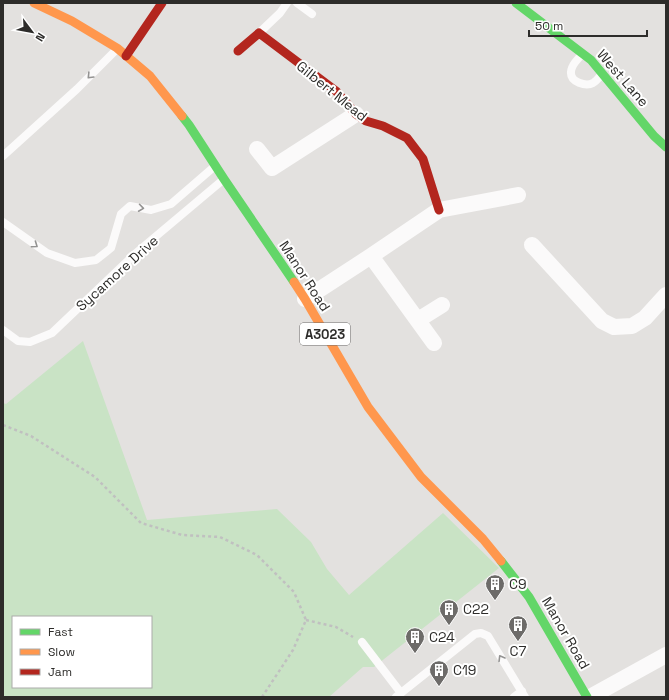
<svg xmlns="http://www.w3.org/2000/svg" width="669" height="700" font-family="'Space Grotesk',sans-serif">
	<rect width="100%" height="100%" fill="#e3e1df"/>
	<!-- green -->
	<path fill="#c9e3c5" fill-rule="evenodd" d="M83,341L147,520L277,509L311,542L327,569L349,595L443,513L499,568L374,667H363L329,697H3V403L6,404ZM13,617H151V687H13Z"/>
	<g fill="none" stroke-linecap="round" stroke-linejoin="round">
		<!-- path -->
		<path stroke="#c0c0c0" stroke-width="2.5" stroke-dasharray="3 3" stroke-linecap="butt" d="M3,425L31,436L95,477L141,523L182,535L220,537L257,555L294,592L306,620L293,650L262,697
			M306,620L336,627L353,637"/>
		<!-- lane -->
		<path stroke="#fbfafa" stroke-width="8" d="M297,3L312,14
			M259,33L280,13L287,3
			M583,54C578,58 571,66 571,72C570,82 586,87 593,83C597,81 600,76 602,74
			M3,156L77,89L117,49
			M3,222L47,253L75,263L96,260L111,248L121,214L130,206L151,210L171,204L215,166
			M3,330L18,341L30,342L52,333L136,253L224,179
			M362,642L401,693
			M396,697L475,634L481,633L488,636L525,697
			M514,697L522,691"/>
		<!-- street -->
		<path stroke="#fbfafa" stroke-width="16" d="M257,149L272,168L356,114
			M532,245L602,321L614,327L632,326L645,318L666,295
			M371,256L434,343
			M305,299L371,256L439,210L518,195
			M418,320L442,305
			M590,697L666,655"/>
		<!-- fast -->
		<path stroke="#63d668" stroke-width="9" d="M516,3L591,60L654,136L666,147
			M182,116L189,125L224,179L294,282
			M501,561L529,597L587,697"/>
		<!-- slow -->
		<path stroke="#ff974d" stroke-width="9" d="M34,3L72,21L117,48L150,76L182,116
			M294,282L305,299L368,407L421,477L483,539L501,561"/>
		<!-- jam -->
		<path stroke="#b3261e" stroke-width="9" d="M238,51L259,33L336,91L356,114L366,121L383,126L407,138L423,159L439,210
			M126,56L162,3"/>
	</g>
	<!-- one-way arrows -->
	<defs><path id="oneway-chevron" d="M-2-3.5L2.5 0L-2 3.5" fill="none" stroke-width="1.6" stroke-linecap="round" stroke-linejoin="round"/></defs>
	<g stroke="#949392">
		<use href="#oneway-chevron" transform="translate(90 76) rotate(134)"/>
		<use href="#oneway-chevron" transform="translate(141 208) rotate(8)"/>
		<use href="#oneway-chevron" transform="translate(35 245) rotate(35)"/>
		<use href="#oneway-chevron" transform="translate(501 658) rotate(-121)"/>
	</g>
	<!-- icons -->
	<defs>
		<symbol id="building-pin" viewBox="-11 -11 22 30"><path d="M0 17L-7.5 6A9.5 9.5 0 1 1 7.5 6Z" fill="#6d6b69" stroke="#fff"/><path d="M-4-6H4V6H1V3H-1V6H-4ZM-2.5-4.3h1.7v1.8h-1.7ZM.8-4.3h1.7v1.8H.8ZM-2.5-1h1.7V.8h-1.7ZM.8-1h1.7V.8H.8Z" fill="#fff"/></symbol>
	</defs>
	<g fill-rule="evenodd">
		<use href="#building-pin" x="484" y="573" width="22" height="30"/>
		<use href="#building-pin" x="438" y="598" width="22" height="30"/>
		<use href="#building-pin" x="507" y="614" width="22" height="30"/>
		<use href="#building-pin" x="404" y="626" width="22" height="30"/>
		<use href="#building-pin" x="428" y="659" width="22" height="30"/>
	</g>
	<g text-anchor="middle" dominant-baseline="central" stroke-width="4" stroke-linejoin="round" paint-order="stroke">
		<!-- shield labels -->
		<rect fill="#fff" stroke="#6c6b6a" stroke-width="1" x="300" y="323" width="50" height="22" rx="3"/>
		<g font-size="13" font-weight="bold" fill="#2d2c2a">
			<text x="325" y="334">A3023</text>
		</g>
		<!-- street labels -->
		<g font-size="14" fill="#2d2c2a" stroke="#fff">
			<text transform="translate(623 78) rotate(49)">West Lane</text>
			<text transform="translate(332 91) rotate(39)">Gilbert Mead</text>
			<text transform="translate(117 273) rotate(-42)">Sycamore Drive</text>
			<text transform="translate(305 276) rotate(57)">Manor Road</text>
			<text transform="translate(566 633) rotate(60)">Manor Road</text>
		</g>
		<!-- poi labels -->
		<g font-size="14" fill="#2d2c2a" stroke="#fff" text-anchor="start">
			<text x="509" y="584">C9</text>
			<text x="463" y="609">C22</text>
			<text x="429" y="637">C24</text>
			<text x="518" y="651" text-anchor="middle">C7</text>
			<text x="453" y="670">C19</text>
		</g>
	</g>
	<!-- border -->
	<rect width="669" height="700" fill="none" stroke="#2d2c2a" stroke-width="8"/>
	<!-- legend -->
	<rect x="12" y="616" width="140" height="72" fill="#ffffff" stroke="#ababaa"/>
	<rect x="20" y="629" width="20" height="6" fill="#63d668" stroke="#ababaa"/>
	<text x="48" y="636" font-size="12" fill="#2d2c2a">Fast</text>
	<rect x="20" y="649" width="20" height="6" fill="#ff974d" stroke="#ababaa"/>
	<text x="48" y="656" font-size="12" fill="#2d2c2a">Slow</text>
	<rect x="20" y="669" width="20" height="6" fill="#b3261e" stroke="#ababaa"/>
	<text x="48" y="676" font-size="12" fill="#2d2c2a">Jam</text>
	<!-- north arrow -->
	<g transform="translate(32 32) rotate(122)" stroke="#ffffff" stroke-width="3" paint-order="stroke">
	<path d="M0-3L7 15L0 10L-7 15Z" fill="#2d2c2a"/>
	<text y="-6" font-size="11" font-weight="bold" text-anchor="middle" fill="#2d2c2a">N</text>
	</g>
	<!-- scale -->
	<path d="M529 30v6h118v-6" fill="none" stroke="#2d2c2a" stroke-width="2"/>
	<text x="535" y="30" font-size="12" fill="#2d2c2a" stroke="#ffffff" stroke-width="3" paint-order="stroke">50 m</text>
</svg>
